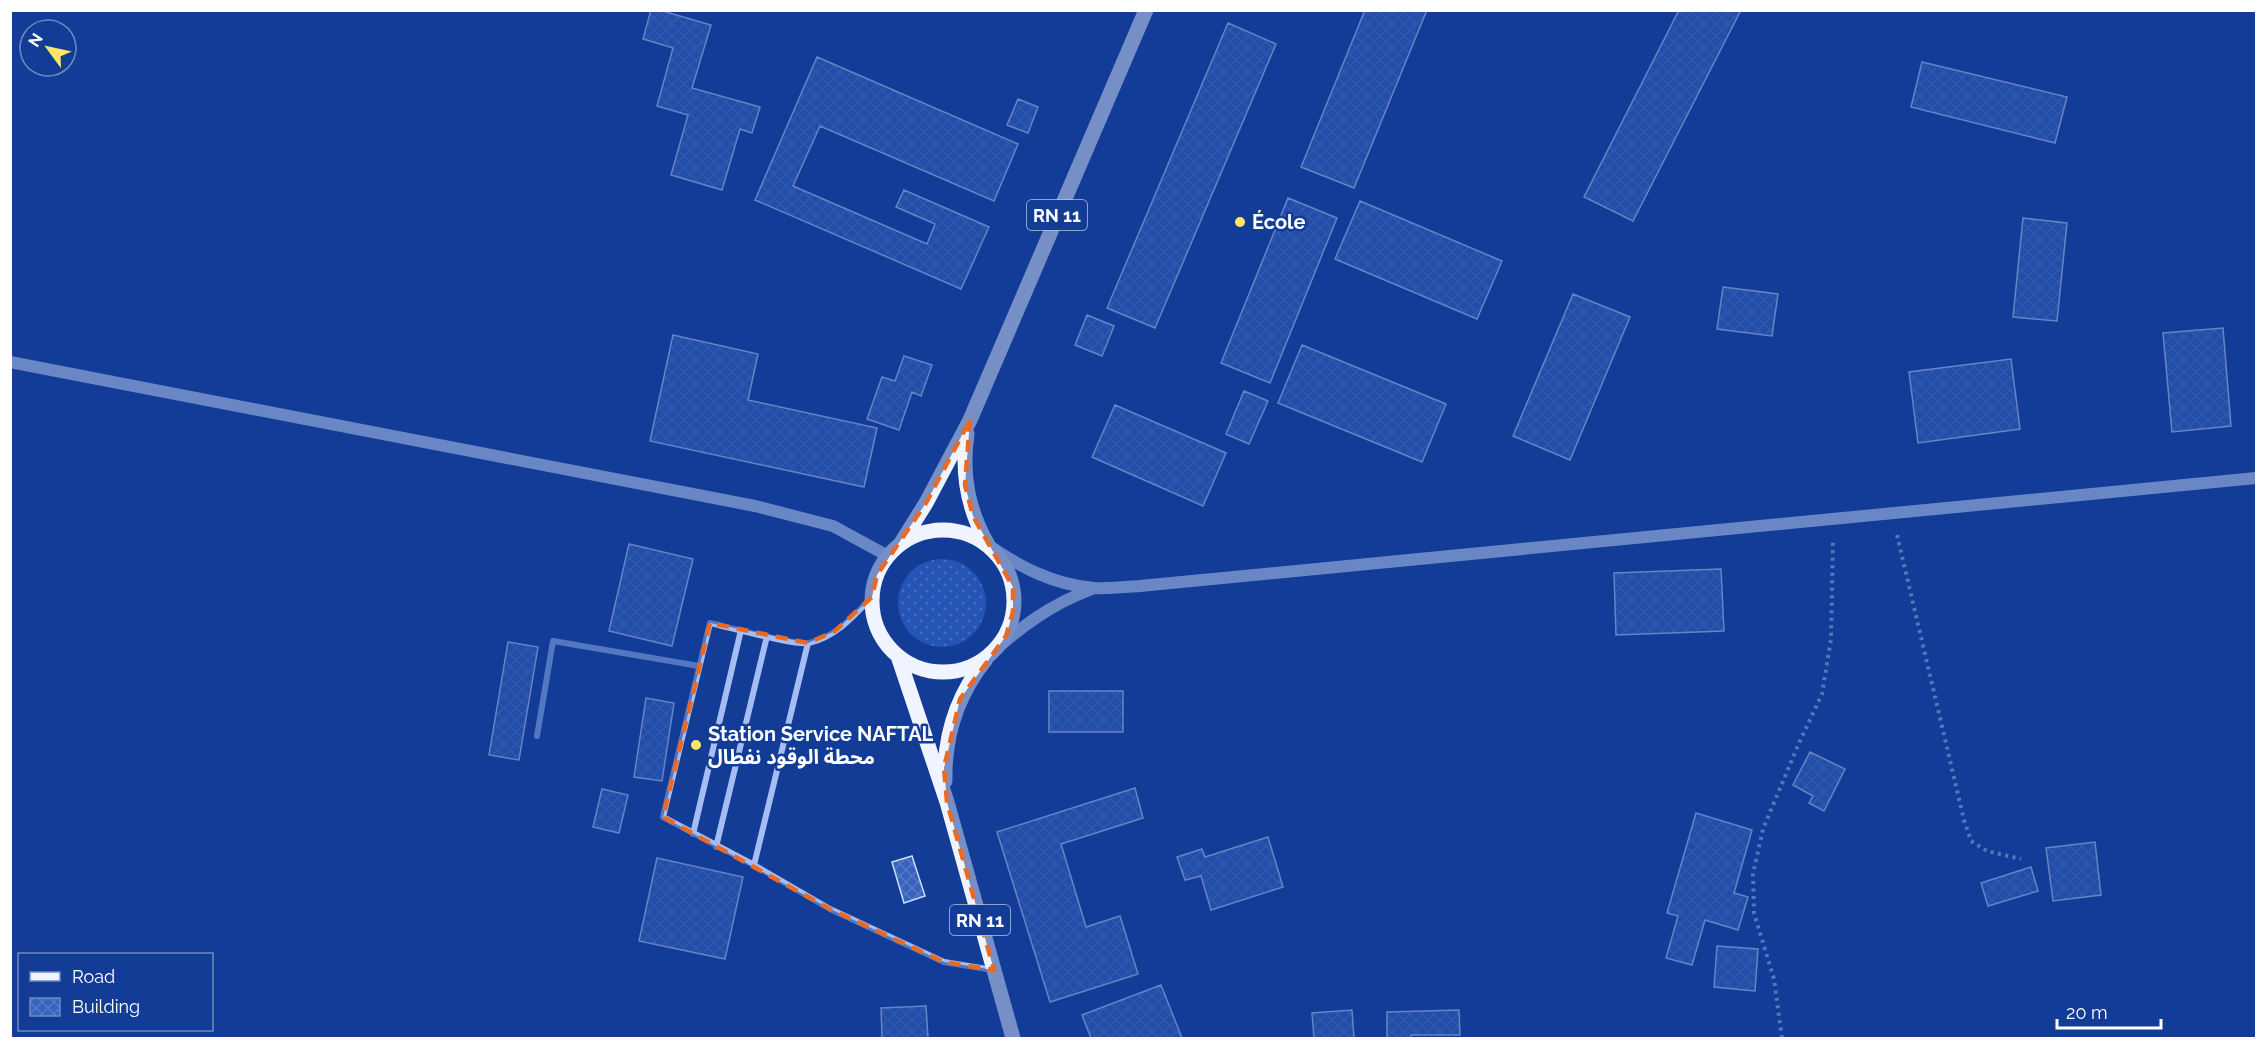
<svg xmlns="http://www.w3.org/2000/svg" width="2267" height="1049" font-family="Raleway,'Noto Sans Arabic',sans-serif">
	<defs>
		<pattern id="grass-dots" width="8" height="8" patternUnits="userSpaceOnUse" patternTransform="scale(1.5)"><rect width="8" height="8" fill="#2654b6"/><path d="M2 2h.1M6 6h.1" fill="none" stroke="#476ec1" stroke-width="1.8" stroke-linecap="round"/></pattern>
		<pattern id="building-cross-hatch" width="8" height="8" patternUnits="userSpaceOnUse" patternTransform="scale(1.5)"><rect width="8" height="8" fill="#3762bd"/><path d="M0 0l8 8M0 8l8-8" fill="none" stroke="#557ac7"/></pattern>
	</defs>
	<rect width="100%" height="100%" fill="#133c97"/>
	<!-- grass -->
	<path fill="url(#grass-dots)" d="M898 603a44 44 0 1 1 88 0a44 44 0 1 1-88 0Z"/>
	<!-- building -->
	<path fill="url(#building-cross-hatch)" stroke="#ccdcfd" stroke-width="1.5" d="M651,10H659L711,25L692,88L760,107L752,133L740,129L722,190L671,175L688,115L657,106L673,48L643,39Z
		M1365,10H1427L1354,188L1301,167Z
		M1679,10H1741L1633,221L1584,197Z
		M1228,23L1276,44L1155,328L1107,308Z
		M817,57L1018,144L994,201L820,126L793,186L927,244L935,224L896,207L904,190L989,227L961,289L755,200Z
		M1922,62L2067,97L2055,143L1911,107Z
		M1018,99L1038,107L1028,133L1007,125Z
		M1288,198L1337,218L1270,383L1221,363Z
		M1360,201L1502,261L1477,319L1335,259Z
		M2023,218L2067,223L2057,321L2013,317Z
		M1723,287L1778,294L1772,336L1717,329Z
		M1573,294L1630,317L1570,460L1513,436Z
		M1087,315L1114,326L1102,356L1075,345Z
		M2223,328L2231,426L2172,432L2163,333Z
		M673,335L758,354L748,400L877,428L864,487L650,441Z
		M1302,345L1446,404L1422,462L1278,403Z
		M904,356L932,365L921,396L912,392L899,430L867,419L882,377L895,381Z
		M2011,359L2020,429L1918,443L1909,372Z
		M1244,391L1268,401L1249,444L1226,434Z
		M1115,405L1226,453L1203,506L1092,457Z
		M629,544L693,559L672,646L609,631Z
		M1721,569L1724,631L1616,635L1614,573Z
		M508,642L538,647L519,760L489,755Z
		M1049,691H1123V732H1049Z
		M646,698L674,703L662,781L634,777Z
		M1810,752L1845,769L1824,811L1809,803L1813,796L1793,785Z
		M1135,788L1143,818L1061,844L1086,927L1120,916L1138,974L1050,1002L997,832Z
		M602,789L628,795L619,833L593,827Z
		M1696,813L1752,830L1734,893L1748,897L1738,930L1705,920L1692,965L1666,958L1678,916L1667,913Z
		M1268,837L1283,887L1211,910L1201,876L1185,880L1177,857L1202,849L1205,857Z
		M2095,842L2101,895L2053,901L2046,848Z
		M912,856L925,896L904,903L892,862Z
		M657,858L743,877L725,959L639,941Z
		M2031,867L2038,891L1988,906L1981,883Z
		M1717,946L1758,949L1755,991L1714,987Z
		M1161,985L1182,1038H1091L1082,1015Z
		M926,1006L928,1038H882L881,1008Z
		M1352,1010L1354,1038H1314L1312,1013Z
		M1459,1010L1460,1035H1411V1038H1387V1012Z"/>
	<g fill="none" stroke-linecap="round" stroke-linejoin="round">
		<!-- path -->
		<path stroke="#a4bef3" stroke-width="4" stroke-dasharray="3 4.5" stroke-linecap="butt" d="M1897,535L1964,820L1971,841L1987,851L2021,859
			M1782,1038L1774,979L1754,913L1753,874L1763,829L1799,743L1822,694L1831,639L1833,541"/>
		<!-- street -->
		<path stroke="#a4bef3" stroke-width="6" d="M872,597C854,616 836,637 809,643C796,646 728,627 710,623L663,817L754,865L830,909L944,962L993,970
			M537,736L553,641L699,666
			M693,834L741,630
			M716,847L767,636
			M754,865L808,643"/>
		<!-- secondary -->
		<path stroke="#d3e0fd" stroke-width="12" d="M10,362L755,506L833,526L888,556
			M988,545C1020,567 1054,585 1094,588C1109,589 1125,587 1140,586L2256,478
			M990,655C1021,626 1052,604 1092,589"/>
		<!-- primary -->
		<path stroke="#f0f4ff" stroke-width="15" d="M967,434C961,475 968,510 988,545
			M872 601a71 71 0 1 1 142 0a71 71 0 1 1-142 0Z
			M901,543L926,503L970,420L1146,10
			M898,656L947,802L1013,1038
			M945,781C944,736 957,695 986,659"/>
	</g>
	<!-- marked area -->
	<path d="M0 0H2267V1049H0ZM970,420L965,485L973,516L1013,587V612L1006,636L960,699L944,768L947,802L994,970L944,962L830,909L663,817L710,623L808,643L835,631L872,597L877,575L926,503Z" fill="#133c97" fill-opacity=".55" fill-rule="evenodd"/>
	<path fill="none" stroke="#ea6a24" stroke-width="4.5" stroke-dasharray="12 8" stroke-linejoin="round" d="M970,420L965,485L973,516L1013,587V612L1006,636L960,699L944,768L947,802L994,970L944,962L830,909L663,817L710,623L808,643L835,631L872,597L877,575L926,503Z"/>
	<!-- markers -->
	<g fill="#ffe666" stroke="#133c97" stroke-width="2">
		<circle cx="1240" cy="222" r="6"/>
		<circle cx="696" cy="745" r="6"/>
	</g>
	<g text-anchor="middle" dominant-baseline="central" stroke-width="5" stroke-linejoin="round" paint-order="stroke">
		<!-- shield labels -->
		<g fill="#133c97" stroke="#b8c4e0" stroke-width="1.5">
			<rect x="1027" y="200" width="60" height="30" rx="4.5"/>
			<rect x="950" y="905" width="60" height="30" rx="4.5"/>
		</g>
		<g font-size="18" font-weight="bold" fill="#fff">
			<text x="1057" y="215">RN 11</text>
			<text x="980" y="920">RN 11</text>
		</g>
		<!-- poi labels -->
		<g font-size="20" font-weight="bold" fill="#fff" stroke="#133c97" text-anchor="start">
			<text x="1252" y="222">École</text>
			<text x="708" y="734">Station Service NAFTAL<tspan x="708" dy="23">محطة الوقود نفطال</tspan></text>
		</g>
	</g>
	<!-- border -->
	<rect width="2267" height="1049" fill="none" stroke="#ffffff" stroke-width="24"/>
	<!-- legend -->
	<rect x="18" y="953" width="195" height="78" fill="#133c97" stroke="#718ac1" stroke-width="1.5"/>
	<rect x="30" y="972" width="30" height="9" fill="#f0f4ff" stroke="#718ac1" stroke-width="1.5"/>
	<text x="72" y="983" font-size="18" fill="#ffffff">Road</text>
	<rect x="30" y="998" width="30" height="18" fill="url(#building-cross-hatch)" stroke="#718ac1" stroke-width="1.5"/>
	<text x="72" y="1013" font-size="18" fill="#ffffff">Building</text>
	<!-- north arrow -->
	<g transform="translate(48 48) rotate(303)"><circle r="28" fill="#133c97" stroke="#718ac1" stroke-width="1.5"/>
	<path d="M0-4.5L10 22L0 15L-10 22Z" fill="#ffe666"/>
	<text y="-9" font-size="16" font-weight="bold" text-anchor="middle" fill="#ffffff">N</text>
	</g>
	<!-- scale -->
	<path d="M2057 1019v9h104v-9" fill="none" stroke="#ffffff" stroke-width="3"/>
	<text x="2066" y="1019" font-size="18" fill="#ffffff" stroke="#133c97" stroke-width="4.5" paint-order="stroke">20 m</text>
</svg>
